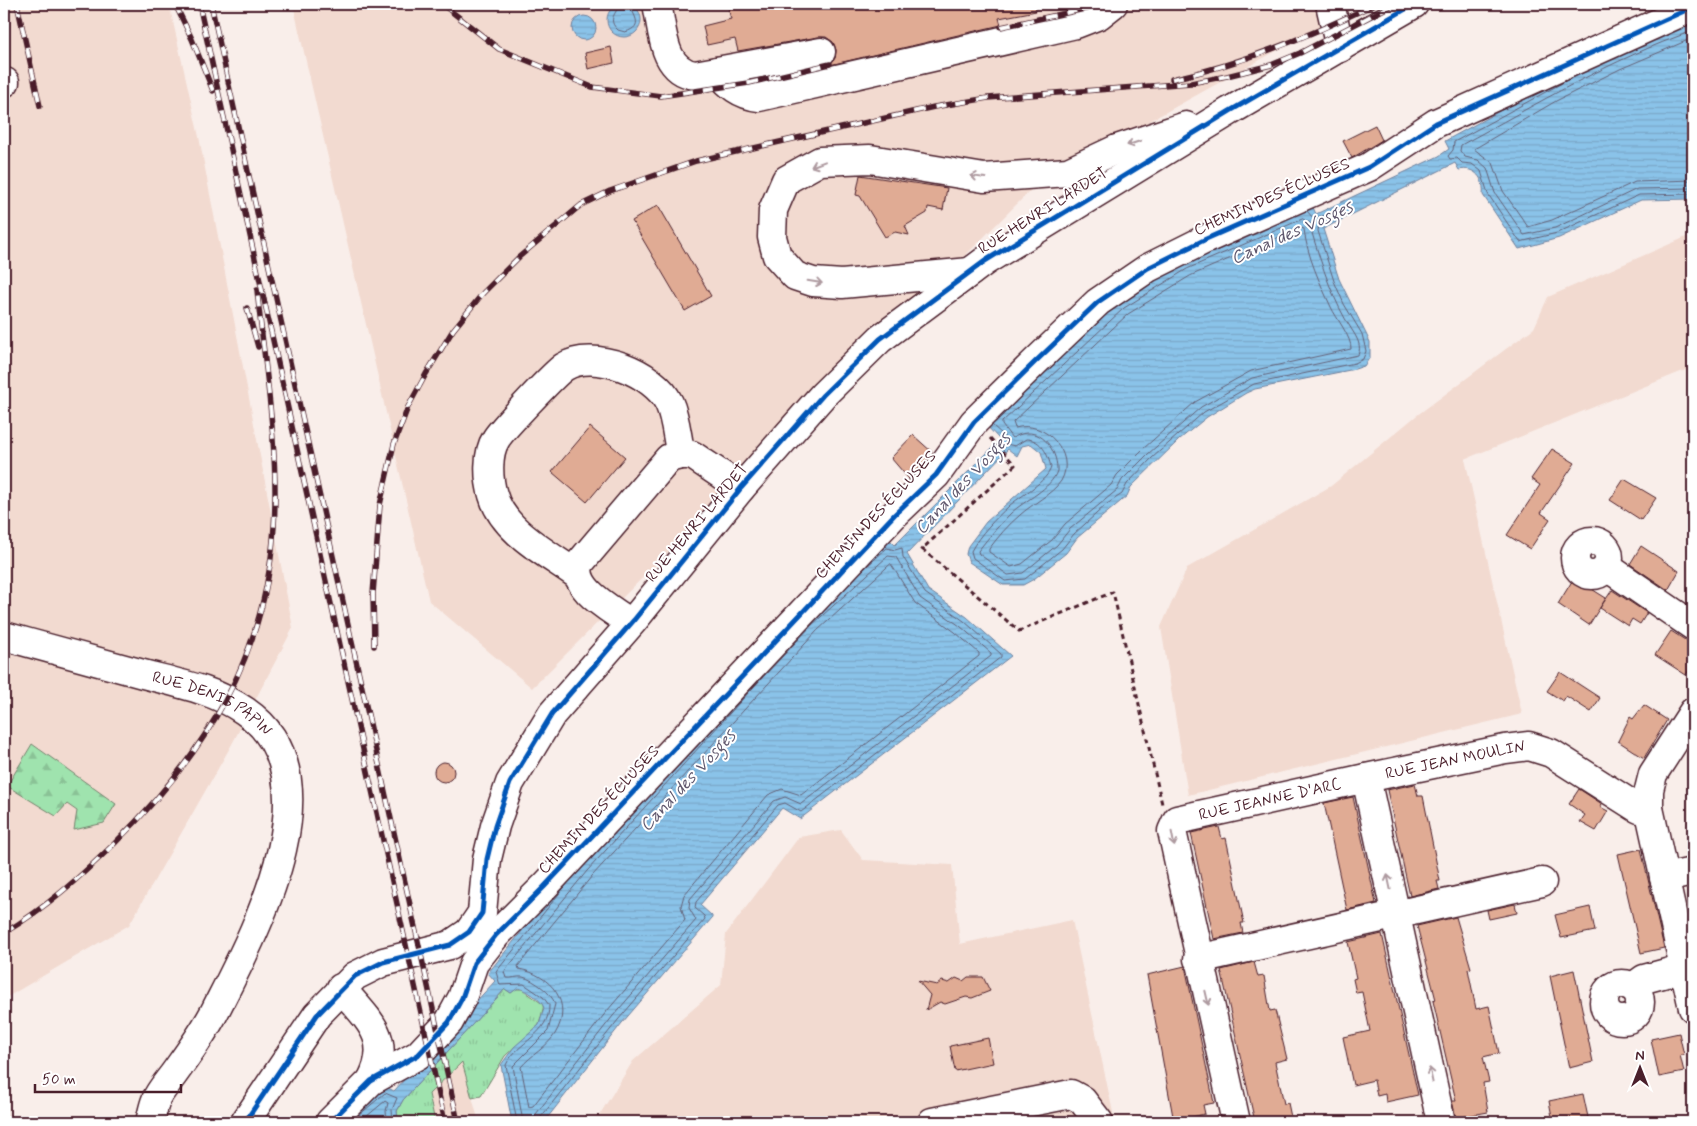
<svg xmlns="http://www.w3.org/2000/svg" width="1697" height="1126" font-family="Mynerve,sans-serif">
	<defs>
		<pattern id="grass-tufts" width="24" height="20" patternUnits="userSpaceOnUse" patternTransform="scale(1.25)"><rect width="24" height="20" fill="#9fe3ae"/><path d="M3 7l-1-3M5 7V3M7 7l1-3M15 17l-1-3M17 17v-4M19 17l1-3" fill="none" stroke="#8ac296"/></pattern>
		<pattern id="forest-firs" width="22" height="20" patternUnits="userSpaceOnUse" patternTransform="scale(1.25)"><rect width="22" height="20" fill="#9fe3ae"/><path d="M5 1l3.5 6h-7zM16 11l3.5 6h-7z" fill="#8ac296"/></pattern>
		<pattern id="water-rules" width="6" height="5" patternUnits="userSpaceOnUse" patternTransform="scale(1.25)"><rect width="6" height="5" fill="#8ac3e9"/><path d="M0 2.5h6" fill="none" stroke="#79a7c8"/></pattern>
	</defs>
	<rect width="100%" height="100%" fill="#f9eeea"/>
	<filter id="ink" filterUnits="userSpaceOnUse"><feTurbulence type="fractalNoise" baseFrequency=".02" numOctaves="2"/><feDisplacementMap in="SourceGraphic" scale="10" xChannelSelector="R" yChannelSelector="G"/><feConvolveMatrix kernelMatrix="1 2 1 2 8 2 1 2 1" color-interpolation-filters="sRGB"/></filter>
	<g filter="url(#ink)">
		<!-- built -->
		<path fill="#f2dad0" d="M4,4H169L199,137L293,628L232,744L129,925L4,999Z
			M293,4H1361L1038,183L532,688L429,601Z
			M1693,234V367L1465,459L1522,714L1188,795L1161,627L1187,568L1331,486L1416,416L1534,328L1548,297Z
			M841,830L863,860L952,865L960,944L1072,920L1115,1122H595L633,1061L721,985L726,934L799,837Z
			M462,1062L479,1122H435L429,1094Z"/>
		<!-- grass -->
		<path fill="url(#grass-tufts)" stroke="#74816c" d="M505,989L511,993L516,989H522L544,1005L539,1025L505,1056L481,1096L472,1098L462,1062L429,1094L435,1122H398L397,1111L403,1100Z"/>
		<!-- forest -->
		<path fill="url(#forest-firs)" stroke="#74816c" d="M32,744L116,804L104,823L74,830L77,811L67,804L56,816L7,786Z"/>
		<!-- water -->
		<path fill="url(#water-rules)" stroke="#70819d" d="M607 20a17 17 0 1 1 34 0a17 17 0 1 1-34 0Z
			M572 28a12 12 0 1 1 24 0a12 12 0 1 1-24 0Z
			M1693,19V199L1641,200L1559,238L1519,249L1483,195C1485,179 1475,166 1459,170L1455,163L1323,229L1339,279L1370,342V357L1364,366L1355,369L1255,389L1246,393L1207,417L1180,439L1131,487L1127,496L1077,538L1066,553L1034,579L1023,585H1003L969,562L966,554L968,546L986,522L1046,469L1041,452L1031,444L1022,446L1017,456L1008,449L907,554L928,590L967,617L1011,656L800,819L782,808L700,905L712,916V918L622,1023L544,1122H512L501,1065L514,1047L539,1025L544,1008C542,1000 526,989 518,988L511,993L505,989L403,1100L397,1111L398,1122H344L384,1086L394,1091L495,981L488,973L557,888L889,539L895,545L1000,440L984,423L1083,328L1149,278L1311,203L1316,214L1439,156L1449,149L1445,141L1547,85Z"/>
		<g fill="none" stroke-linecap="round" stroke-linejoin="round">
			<!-- shore -->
			<path stroke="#646177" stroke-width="1" d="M619,4C617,14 606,19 618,30L625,32C646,26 632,15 630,4
				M1693,31C1611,59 1537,104 1461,145L1460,151L1465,157L1478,160L1487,168L1495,193L1524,235L1555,228L1637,189L1693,188
				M1693,38L1620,69L1556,101L1474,149L1493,163L1503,191L1528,227L1552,220L1635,182L1693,180
				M1564,82L1454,142L1453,150L1448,156L1450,159L1457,158L1462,163L1472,164L1481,171L1488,194L1520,242L1557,233L1639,195L1693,194
				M1303,219L1312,225V233C1322,266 1333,301 1352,330C1357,338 1362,346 1358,355L1252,378L1201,407L1148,454L1122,480L1117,490L1070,529L1057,545L1023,573L1008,575L979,554L978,551C989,537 999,525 1011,513C1025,500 1051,489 1057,471C1058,455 1046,432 1027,433C1021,433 1017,436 1012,438L1002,425V422L1124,308L1187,269Z
				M1301,228L1304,229C1307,256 1320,283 1331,307C1336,318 1352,338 1351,349L1251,371L1195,402L1143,449L1117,475L1111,485L1065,524L1052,540L1022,564L1011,567L989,552V549C998,537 1008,525 1020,515C1032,504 1052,494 1061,481C1077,454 1045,419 1015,428L1013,422L1128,314L1190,276Z
				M992,425L1004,436L1006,444L1015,446L1026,439C1042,439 1048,455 1051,467C1049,480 1019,497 1009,506C995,519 980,534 971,551L973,558L1005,581L1025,579L1062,549L1074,534L1107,504L1122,494L1127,484L1152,458L1204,412L1254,384L1355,363L1363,359L1366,351L1362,334L1344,304L1334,281L1318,231L1319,225L1329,217L1326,215L1314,219L1307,211
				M891,564L915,603L955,632L979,653V656L801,795L782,789L768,795L684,895L681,906L685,920L607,1011L533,1106L529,1107L521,1067C531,1055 546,1048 555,1034C574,1003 551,975 519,969L518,966L592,876L755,698L817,631Z
				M351,1122L385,1093L397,1098L392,1110L393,1122
				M360,1122L385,1101L388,1103L386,1111L387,1122
				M517,1122L506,1065C517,1041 550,1035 549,1005L543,997L524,984L500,985L496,972L567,884
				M523,1122L513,1066L548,1031L555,1004C552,993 534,980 523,977C517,976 512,979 506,978L504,972L587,871L749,692L812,625L888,556L896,557L920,598L960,626L991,653V656L801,804L785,797L774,801L690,899L689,908L696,920L613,1016L536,1114L534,1122
				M540,1122L541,1117L618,1020L705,919L704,916L695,908L696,902L778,805L785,803L801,812L1001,657V654L964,621L925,593L903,557L902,548L895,550L887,548L864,569"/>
		</g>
		<!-- building -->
		<path fill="#e0ab94" stroke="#4a1f2b" d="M727,4H1035L1036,11L999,18L1001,25L830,65L835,58L836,50L833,42L826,37H818L738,51L735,39L707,45L703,26L731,19Z
			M611,47L614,63L588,69L585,53Z
			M1375,125L1382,140L1352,158L1343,141Z
			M860,175L947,188L943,210L928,207L927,213L905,226L909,235L895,232L885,237L860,196L856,195Z
			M658,205L711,296L685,311L632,221Z
			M590,427L625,457L587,502L552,472Z
			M913,435L933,453L909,479L891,458Z
			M1552,449L1575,463L1541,513L1550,519L1530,549L1507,535L1540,485L1531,479Z
			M1624,479L1656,498L1641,520L1610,500Z
			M1641,546L1679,571L1668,590L1630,564Z
			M1574,578L1606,598L1589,625L1558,604Z
			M1612,590L1647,613L1640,624L1632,619L1628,626L1600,608Z
			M1671,631L1693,645V663L1686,675L1655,655Z
			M1560,672L1600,698L1591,712L1566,696L1563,701L1547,691Z
			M1644,705L1667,720L1644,758L1618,741L1630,717L1633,719Z
			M434 772a10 10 0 1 1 20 0a10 10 0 1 1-20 0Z
			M1415,784L1418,796H1423L1440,881H1437L1439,889L1410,896L1387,790Z
			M1579,789L1602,804L1600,807L1608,811L1596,831L1580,822L1585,815L1569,804Z
			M1353,797L1376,903L1347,910L1324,803Z
			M1219,827L1222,839L1226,838L1244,923H1241L1243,933L1214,939L1191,833Z
			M1641,849L1664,948L1641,953L1618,854Z
			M1515,904L1517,913L1489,919L1487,910Z
			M1590,907L1595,931L1561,938L1555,915Z
			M1456,917L1471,968L1468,969L1476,1009L1489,1006L1499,1053L1483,1057L1489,1082L1483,1083L1488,1112L1456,1118L1452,1101H1456L1433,1001L1436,1000L1417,926Z
			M1382,934L1418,1095L1386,1102L1385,1094L1377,1096L1374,1080L1353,1085L1343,1037L1370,1031L1362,992L1356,993L1353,979L1356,978L1348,942Z
			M1254,962L1258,977L1264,976L1270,1011L1275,1010L1287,1059L1275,1062L1284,1104L1288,1103L1292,1122H1255L1221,970Z
			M1185,966L1214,1103L1203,1105L1205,1114L1192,1117L1193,1120L1174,1122L1147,975Z
			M1574,970L1593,1062L1569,1068L1550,976Z
			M968,977H983L990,991L972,998L966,997L945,1004L940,1002L926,1010L930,995L918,981L937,985L942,981L949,983L956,978L963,981Z
			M1679,1033L1684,1055H1680L1684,1072L1659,1077L1651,1039Z
			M988,1038L993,1063L955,1071L950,1046Z
			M1583,1094L1589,1122H1553L1549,1101Z"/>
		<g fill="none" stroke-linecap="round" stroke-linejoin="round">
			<defs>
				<g id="minor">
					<path d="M657,4C663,30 662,71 695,75L821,52"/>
					<path d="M1330,4L1340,48"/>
					<path d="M717,71C729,85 740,95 759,97L1076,24L1099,15L1113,4"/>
					<path d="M4,82H5"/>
					<path d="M970,272L842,284L813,282L795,276L777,256L772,237L773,210L786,180L820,161L870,159L984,178L1068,172L1117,149L1186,126"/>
					<circle cx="1592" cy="558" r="17"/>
					<path d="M1607,567L1693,626"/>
					<path d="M576,574C547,553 503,531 493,495C488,479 487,453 496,439C501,430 555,373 564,367C593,348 655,373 669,403C676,418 677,439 681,455"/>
					<path d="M630,623C612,609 572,590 579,564L669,458L681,455H692L741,488"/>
					<path id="s1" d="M4,636C50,649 96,661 143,674C177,683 215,690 245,711C340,776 254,934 216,1009C204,1033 188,1054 173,1075C167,1083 159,1092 156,1100C153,1107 152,1115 150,1122"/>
					<path d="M1693,712L1653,774L1649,790V808L1693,1008"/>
					<path id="s2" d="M1366,778L1505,749L1529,746L1551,753L1639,809L1649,808"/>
					<path d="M1664,878L1693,872"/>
					<path d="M1198,959L1542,882"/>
					<circle cx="1622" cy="1002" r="18"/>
					<path d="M1633,987L1644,979L1685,968"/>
					<path d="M341,988C367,1019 394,1038 371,1081"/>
					<path d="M245,1122L317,1015L355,976L383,962L450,945L469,932L482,913L487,859L495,826L510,783L552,714L634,620L741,488L823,395L880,339L985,261L1230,111L1414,4"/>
					<path d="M330,1122L371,1081L418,1055L449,1022L462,998L474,963L496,935L544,887L895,514L936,475L974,422L1035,362L1098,302L1148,268L1206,239L1369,167L1436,123L1693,7"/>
					<path d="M932,1122L1071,1094L1082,1100L1099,1122"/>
					<path id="s3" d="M1236,1122L1172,831L1177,820L1366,778L1441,1122"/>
				</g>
			</defs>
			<!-- minor casing -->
			<use href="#minor" stroke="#4a1f2b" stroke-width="31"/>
			<!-- path -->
			<path stroke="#4a1f2b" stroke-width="3" stroke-dasharray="5 4" stroke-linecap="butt" d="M990,438L1015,465L922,549L1019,631L1113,592L1162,804"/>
			<!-- minor -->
			<use href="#minor" stroke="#fff" stroke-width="28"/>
			<defs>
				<path id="rail" d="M17,4L40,106
					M175,4L192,39L213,91
					M199,4L445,1122
					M211,4L458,1122
					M442,4L499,49L592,87L661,96L749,83L830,64
					M1001,27L1108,4
					M1172,79C1243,64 1310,36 1375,4
					M247,308L258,347
					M374,646L373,594L380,505L394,444L408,407L426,374L453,330L483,293L519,257L581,205L610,191L696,161L934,107L988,98L1191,83L1227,76L1271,65L1300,53L1394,4
					M4,933C47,907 79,878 115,843C205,754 266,657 274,527C279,449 265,368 257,290"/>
			</defs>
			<!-- rail casing -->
			<use href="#rail" stroke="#4a1f2b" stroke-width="5.5"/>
			<!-- rail -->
			<use href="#rail" stroke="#fff" stroke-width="4" stroke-dasharray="11" stroke-linecap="butt"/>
			<defs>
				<path id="cycleway" d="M245,1122L317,1015L355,976L383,962L450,945L469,932L482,913L487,859L495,826L510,783L552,714L634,620L741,488L823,395L880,339L985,261L1230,111L1414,4
					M330,1122L371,1081L418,1055L449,1022L462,998L474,963L496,935L544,887L895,514L936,475L974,422L1035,362L1098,302L1148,268L1206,239L1369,167L1436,123L1693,7"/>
			</defs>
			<!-- cycleway casing -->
			<use href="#cycleway" stroke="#fff" stroke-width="8"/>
			<!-- cycleway -->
			<use href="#cycleway" stroke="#0057b8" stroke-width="5"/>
		</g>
		<!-- one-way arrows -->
		<defs><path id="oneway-shaft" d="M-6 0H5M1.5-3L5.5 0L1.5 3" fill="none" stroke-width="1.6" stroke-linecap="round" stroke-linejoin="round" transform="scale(1.25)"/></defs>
		<g stroke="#ae9aa0">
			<use href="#oneway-shaft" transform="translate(1134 143) rotate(162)"/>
			<use href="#oneway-shaft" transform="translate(818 164) rotate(159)"/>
			<use href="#oneway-shaft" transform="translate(978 177) rotate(-172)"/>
			<use href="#oneway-shaft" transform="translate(815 282) rotate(9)"/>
			<use href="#oneway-shaft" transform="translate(1173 839) rotate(79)"/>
			<use href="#oneway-shaft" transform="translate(1389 882) rotate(-102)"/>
			<use href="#oneway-shaft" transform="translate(1207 998) rotate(77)"/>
			<use href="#oneway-shaft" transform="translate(1431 1075) rotate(-102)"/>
		</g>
	</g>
	<g text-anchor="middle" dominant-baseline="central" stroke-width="4" stroke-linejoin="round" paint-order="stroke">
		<!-- street labels -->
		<g font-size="16" fill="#4a1f2b" stroke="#fff">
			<text transform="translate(1272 197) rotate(-24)">CHEMIN DES ÉCLUSES</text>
			<text transform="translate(1043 211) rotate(-32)">RUE HENRI LARDET</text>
			<text transform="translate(876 515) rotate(-47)">CHEMIN DES ÉCLUSES</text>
			<text transform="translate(697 523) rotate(-50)">RUE HENRI LARDET</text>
			<text stroke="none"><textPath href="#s1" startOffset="220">RUE DENIS PAPIN</textPath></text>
			<text stroke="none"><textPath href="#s2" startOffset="91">RUE JEAN MOULIN</textPath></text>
			<text stroke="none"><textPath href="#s3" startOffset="405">RUE JEANNE D'ARC</textPath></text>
			<text transform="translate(599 810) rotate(-47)">CHEMIN DES ÉCLUSES</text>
		</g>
		<!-- water labels -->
		<g font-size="18" font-style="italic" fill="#60586e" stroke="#fff">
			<text transform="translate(1292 233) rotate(-24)">Canal des Vosges</text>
			<text transform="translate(963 484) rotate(-47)">Canal des Vosges</text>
			<text transform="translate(688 781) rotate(-47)">Canal des Vosges</text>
		</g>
	</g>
	<!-- margin -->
	<rect width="1697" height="1126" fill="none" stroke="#fff" stroke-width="20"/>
	<rect x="10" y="10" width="1677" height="1106" fill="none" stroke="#4a1f2b" stroke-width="2" filter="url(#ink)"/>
	<!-- north arrow -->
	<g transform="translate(1640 1068)" stroke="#ffffff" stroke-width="4" paint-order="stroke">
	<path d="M0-4L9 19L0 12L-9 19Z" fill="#4a1f2b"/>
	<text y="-8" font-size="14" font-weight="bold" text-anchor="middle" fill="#4a1f2b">N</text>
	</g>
	<!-- scale -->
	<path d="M35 1084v8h146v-8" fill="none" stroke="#4a1f2b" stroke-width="2.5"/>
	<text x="42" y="1084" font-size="15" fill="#4a1f2b" stroke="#ffffff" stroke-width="4" paint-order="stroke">50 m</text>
</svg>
